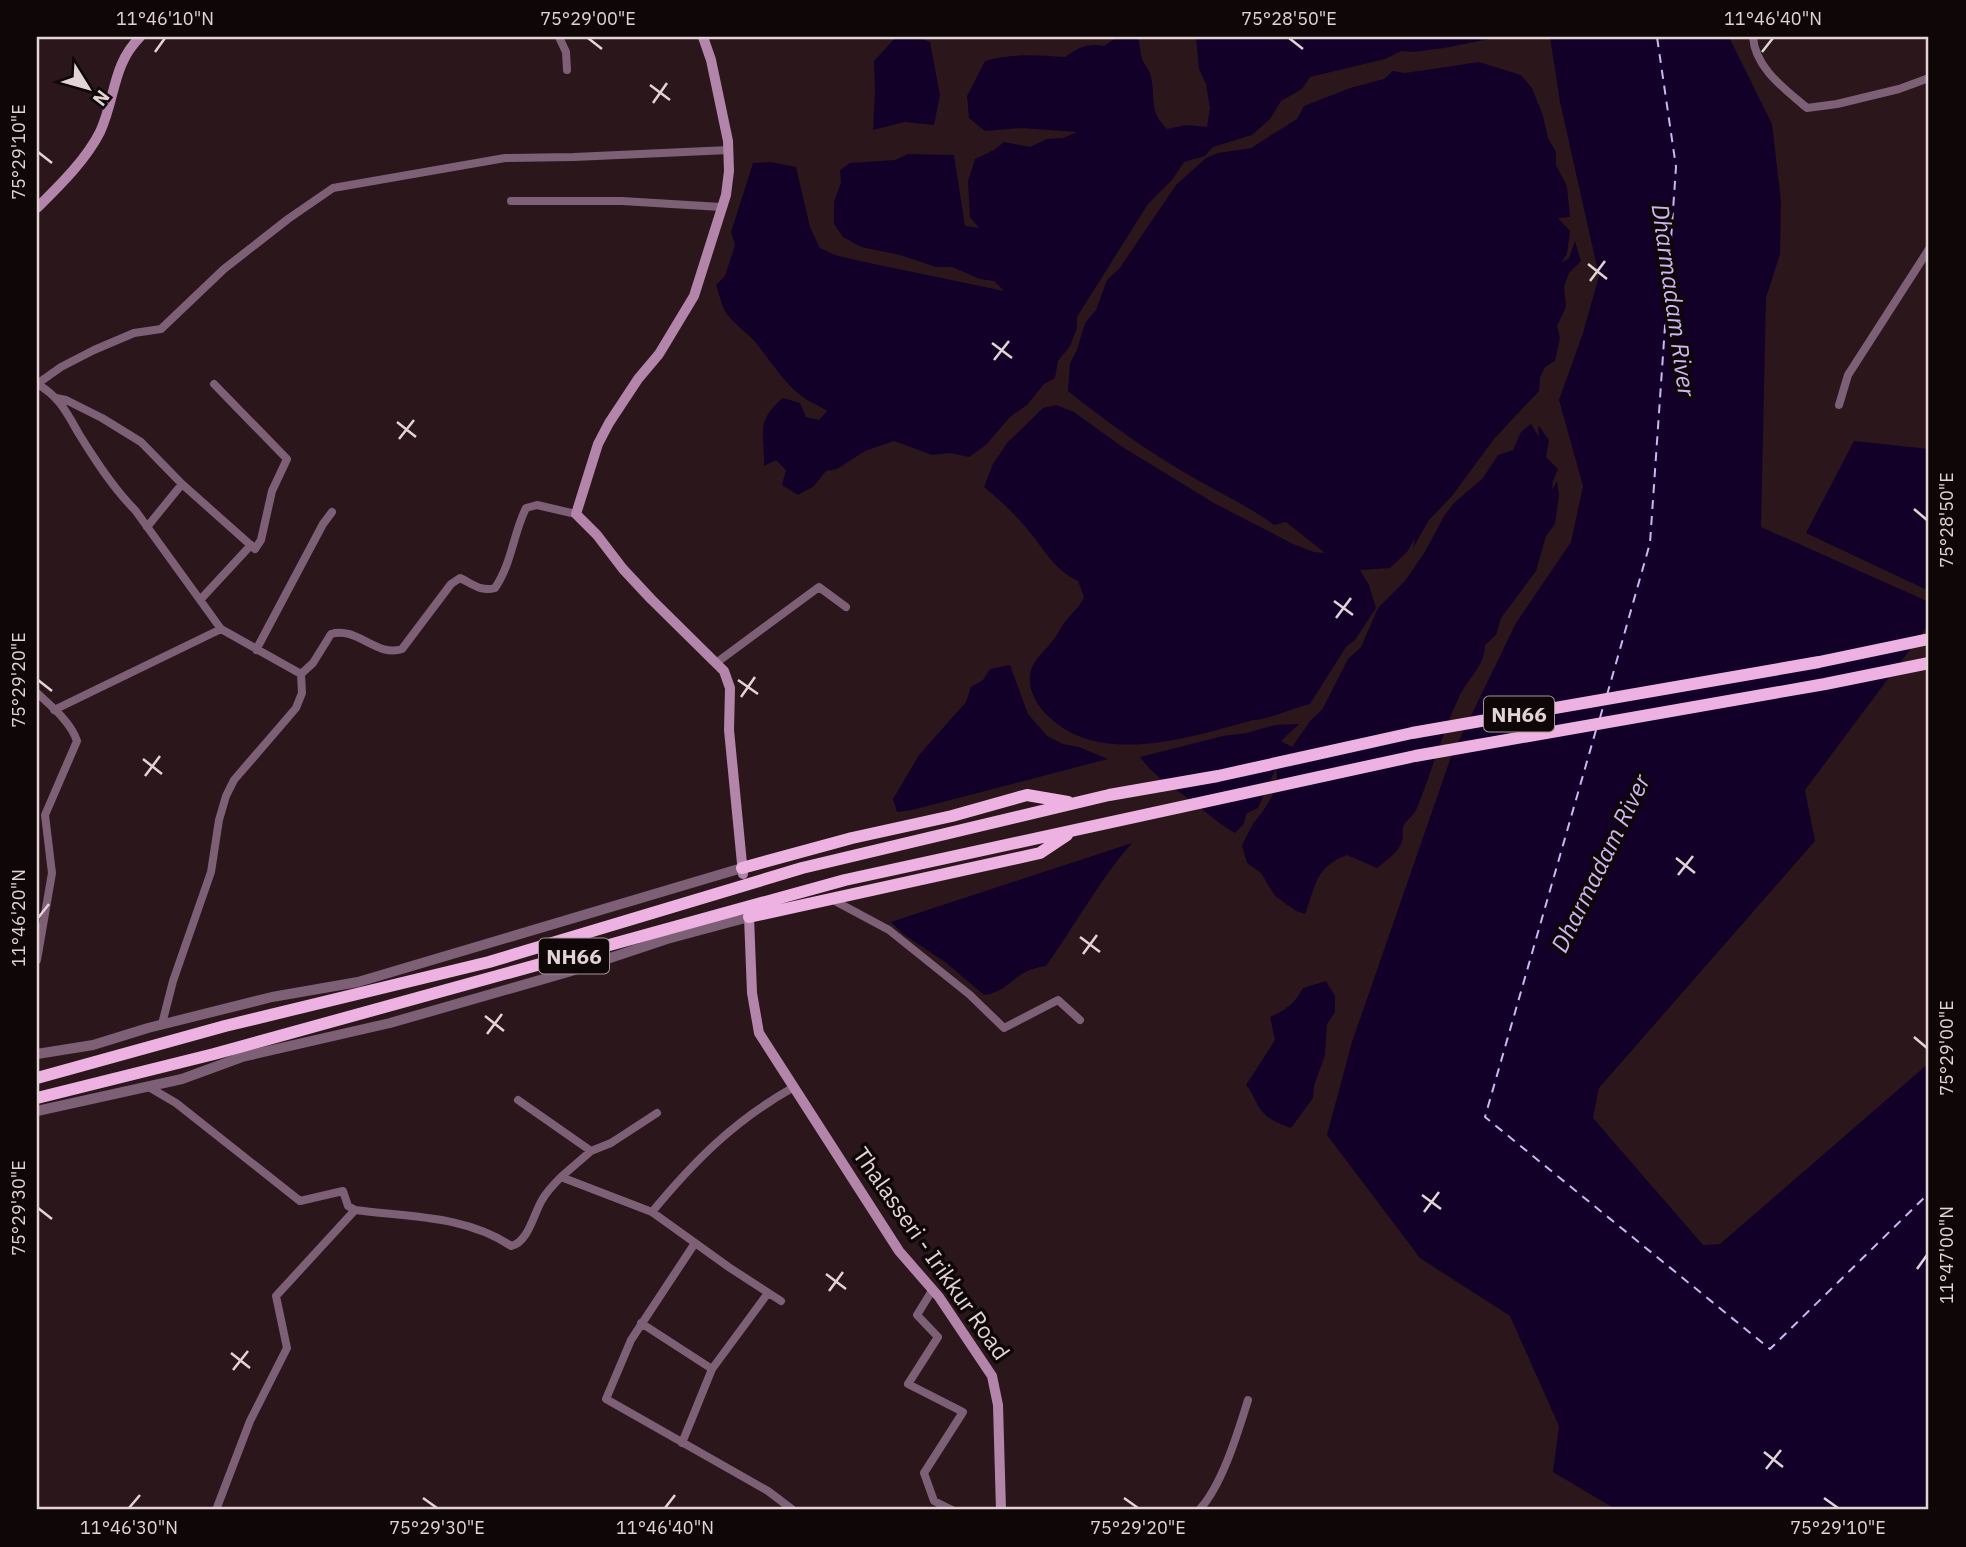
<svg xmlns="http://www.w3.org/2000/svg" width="1966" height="1547" font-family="'IBM Plex Sans',sans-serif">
	<rect width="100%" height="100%" fill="#2b171b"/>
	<!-- water -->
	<path fill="#120029" d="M896,37H917L930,42L940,95L934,125L905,122L873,130L875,91L874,61Z
		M1117,37H1138C1140,44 1140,52 1142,59C1144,64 1148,68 1150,73C1157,97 1147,109 1167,129L1186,125L1207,127L1210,108L1206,84L1199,69L1196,37H1500L1444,48L1414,52L1401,51L1385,59L1310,77L1302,89L1281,101L1270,119L1252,135L1213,147L1205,156L1184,162L1172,180L1148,204L1077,317V328L1070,346L1058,361L1055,378L1044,384L1027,405L1010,417L986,445L969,457L950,453L932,455L894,441L865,451L837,469L826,471L814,486L798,495L782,485L786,470L776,460L764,466C765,435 754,422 783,398L800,403L806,417L819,420L827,411C818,405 807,401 799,394C783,381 769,359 756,343C748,333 731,322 725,311C721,304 719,293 716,285L725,276L735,245L731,232L753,163L771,162L796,167L810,227L820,248L835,255L860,261L1004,291L994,281L980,279L952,267H936L900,255L861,247L843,237L834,224V201L841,183L840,170L850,163L895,160L908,154L954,155L965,226L979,228L970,217L968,181L975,159L994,150L1004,142L1030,147L1047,139L1063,138L1077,132L1021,128L985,131L969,118L967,96L985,61C1012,53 1038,55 1065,57C1079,47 1088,43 1104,46Z
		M1550,37H1729L1772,124L1781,201L1780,254L1766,298L1761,527L1929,602V624L1805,790L1815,841L1599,1088L1593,1118L1703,1245L1720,1244L1929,1063V1510H1617L1553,1472L1559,1426L1510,1316L1420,1258L1327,1135L1352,1042L1451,757L1516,623L1571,542L1583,486L1559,400L1583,333L1599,276L1560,102Z
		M1479,62L1521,75L1532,88L1543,116L1548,138L1556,152V165L1567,186L1570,217L1558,218L1570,231L1567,254L1561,263L1569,258L1575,241L1581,261L1569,273L1564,287L1566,307L1557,326L1560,338L1555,361L1545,367L1540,377L1539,391L1494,439L1452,496L1429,520L1413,548L1415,538L1407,552L1390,568L1360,570L1369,585L1376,608L1355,640L1346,647L1310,704C1293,708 1268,720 1253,720C1191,737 1101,767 1049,717C1038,707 1028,691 1030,675C1031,662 1043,653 1050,644C1055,639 1058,632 1062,626C1069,615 1078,610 1084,597L1078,581C1054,570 1044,549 1028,530C1015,514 1000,500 984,487L993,464L1007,443L1043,408L1056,405L1074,412L1121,446L1214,503L1293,544L1314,552L1325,553L1286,522L1274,525C1249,506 1221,494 1194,478C1150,453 1108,423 1068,391L1070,363L1077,350L1085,323L1096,310L1107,280L1119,269L1176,185L1206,158L1218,153L1251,148L1297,119L1304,106L1350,88L1384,79L1393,71L1405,73Z
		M1531,424L1539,437L1538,425L1549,440L1546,457L1558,469L1553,481L1552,490L1557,481L1559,495L1555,524L1546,536L1536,571L1501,618L1496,635L1485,645C1485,666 1468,678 1459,697C1442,733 1432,771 1417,808C1414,815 1408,819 1404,825C1401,830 1404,835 1402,841C1399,852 1386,861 1377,868L1347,855C1315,867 1316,885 1305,914L1296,911L1275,896L1261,873L1247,863L1242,846C1246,838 1250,827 1256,820C1268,805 1280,788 1276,768L1258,808L1247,813L1243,825L1235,833C1218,824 1206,811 1190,800C1172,786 1153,776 1140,757L1223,736L1247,733L1275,725L1299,724L1281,741L1292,747L1311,720L1322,710L1348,659L1361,647L1378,608L1405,581L1426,550L1444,516L1454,503L1483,478L1498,455L1513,450L1521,432Z
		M1854,441L1929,449V591L1806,533Z
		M1010,665L1028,714L1047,736L1063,744L1079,747L1108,759L912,810L897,812L893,799L919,755L966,702L971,687L983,680L990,669Z
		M1132,843C1099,880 1075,926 1046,966C1013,970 1011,992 984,995L945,962L903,934L891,922Z
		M1326,981L1335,996V1012L1327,1024L1325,1055L1314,1086L1313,1098L1291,1128C1281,1124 1268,1120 1261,1110C1255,1102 1253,1093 1246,1085L1275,1040L1270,1017C1286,1010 1295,1003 1303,988Z"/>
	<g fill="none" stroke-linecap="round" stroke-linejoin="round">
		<!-- ferry -->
		<path stroke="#cbb7f3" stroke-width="2" stroke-dasharray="9 7" stroke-linecap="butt" d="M1607,695L1650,543L1676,167L1657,37
			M1600,718L1603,707
			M1596,730L1485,1117L1770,1349L1929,1193"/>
		<!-- minor -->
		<path stroke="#7d6076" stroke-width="8" d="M559,37L566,52L567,70
			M1753,37C1755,68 1785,89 1807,108L1837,104L1899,89L1929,78
			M511,201H622L721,207
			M37,384C59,396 67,413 79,434C95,460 113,488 135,510L221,629L301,674L313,663L331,634C357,626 377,658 402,649L451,584L460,578C473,584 481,592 495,588C512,563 513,534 526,508L537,505L576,514
			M37,384L61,367L94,350L134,333L161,329L224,269L288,219L333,188L505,158L574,157L729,150
			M56,398L66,400L102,418L141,442L182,484L255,549L261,540L272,491L287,459L214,384
			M1839,405L1848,375L1929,249
			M147,527L182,484
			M200,600L251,545
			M256,650L323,524L332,512
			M716,663L819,587L846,607
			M37,693C51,706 71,722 77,741L45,815L52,873L37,960
			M54,710L221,629
			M833,900L889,930L970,995L1004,1028L1058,1000L1080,1020
			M162,1024L173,981L211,872L219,820L226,796L234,780L296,708L302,693L301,674
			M147,1086L176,1103L300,1201L343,1191L348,1206L355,1210
			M518,1100L591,1151
			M561,1177L591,1151L611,1143L657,1113
			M652,1212L730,1268L781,1301
			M695,1243L631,1340L606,1399L768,1491L793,1510
			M933,1289L917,1315L938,1337L908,1384L963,1412L924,1473L934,1501L952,1510
			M641,1323L712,1369
			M682,1443L712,1369L768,1293
			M216,1510L250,1421L287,1348L276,1296L355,1210C407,1217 466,1215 511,1246C528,1243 534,1213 542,1200C547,1191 554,1184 561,1177L652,1212C695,1160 735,1120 794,1087
			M1199,1510C1222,1486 1238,1432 1248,1400"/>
		<!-- tertiary -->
		<path stroke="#7d6076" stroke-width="10" d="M37,1054L93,1045L148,1028L272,997L358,982L742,868
			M37,1111L182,1079L242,1057L390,1023L568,972L667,939L749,917"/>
		<!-- secondary -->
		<path stroke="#b385aa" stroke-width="10" d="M703,37L711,60L728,141L729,171L726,195L694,296L659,354L638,379L609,423L598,444L576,514L597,535L623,569L651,599L724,671L730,688L729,730L743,874
			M37,208C59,186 86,160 100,132C116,97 112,65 140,37
			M749,917L752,993L759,1033L899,1251L939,1297L992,1376L998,1405L1001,1510"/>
		<!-- trunk -->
		<path stroke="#edb2e1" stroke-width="12" d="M742,868L852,838L952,816L1027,795L1068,802
			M749,917L1040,853L1067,835
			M37,1078L225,1026L489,962L802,868L1109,795L1218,776L1412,733L1819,662L1929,639
			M37,1098L214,1054L845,880L1415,756L1825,684L1929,663"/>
	</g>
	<!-- ticks -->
	<path fill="none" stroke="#e2d3d5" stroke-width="2.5" d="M588,38L602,49M1289,38L1303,49M155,52L165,38M1762,52L1773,38M650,85L670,100M653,103L667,83M38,152L52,163M1588,264L1607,279M1590,281L1605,261M992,343L1012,358M994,360L1009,341M397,422L416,437M399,439L414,420M1914,509L1927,520M1334,601L1353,615M1336,618L1351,598M38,680L52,691M738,680L758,694M741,697L755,677M143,759L162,774M145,776L160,756M1676,858L1695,873M1678,875L1693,856M38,918L49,904M1080,937L1100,952M1083,954L1097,935M485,1016L504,1031M487,1034L502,1014M1914,1037L1927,1048M1422,1195L1441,1209M38,1208L52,1219M1424,1212L1439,1192M1917,1269L1927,1255M826,1274L846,1289M829,1291L843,1272M231,1353L250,1368M233,1370L248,1351M1764,1452L1783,1467M1766,1469L1781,1450M423,1498L437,1508M1124,1498L1138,1508M1824,1498L1838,1508M129,1508L140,1495M665,1508L675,1495"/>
	<g text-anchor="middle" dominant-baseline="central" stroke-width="7" stroke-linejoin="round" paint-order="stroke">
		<!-- shield labels -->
		<g fill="#0e0607" stroke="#a29697" stroke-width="2">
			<rect x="1484" y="696.5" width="70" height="35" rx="5"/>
			<rect x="539" y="938.5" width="70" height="35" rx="5"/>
		</g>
		<g font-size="21" font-weight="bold" fill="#e2d3d5">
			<text x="1519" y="714">NH66</text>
			<text x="574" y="956">NH66</text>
		</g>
		<!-- street labels -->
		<g font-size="23" fill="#e2d3d5" stroke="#0e0607">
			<text transform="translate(932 1253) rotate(55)">Thalasseri - Irikkur Road</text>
		</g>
		<!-- water labels -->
		<g font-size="24" font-style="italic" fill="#cbb7f3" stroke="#0e0607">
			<text transform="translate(1674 300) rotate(82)">Dharmadam River</text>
			<text transform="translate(1600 863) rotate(-64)">Dharmadam River</text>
		</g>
	</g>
	<!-- border -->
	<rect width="1966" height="1547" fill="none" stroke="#0e0607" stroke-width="77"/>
	<!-- north arrow -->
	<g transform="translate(88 88) rotate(127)" stroke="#0e0607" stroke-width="5" paint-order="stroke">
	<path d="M0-5L12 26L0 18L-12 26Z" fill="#e2d3d5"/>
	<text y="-10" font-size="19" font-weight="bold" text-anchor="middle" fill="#e2d3d5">N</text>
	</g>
	<rect x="38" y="38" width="1889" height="1470" fill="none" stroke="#e2d3d5" stroke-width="2.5"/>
	<g font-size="18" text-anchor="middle" fill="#e2d3d5">
		<text x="165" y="25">11°46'10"N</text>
		<text x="588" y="25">75°29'00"E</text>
		<text x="1289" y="25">75°28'50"E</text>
		<text x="1773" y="25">11°46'40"N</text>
		<text transform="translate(19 152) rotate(-90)" y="6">75°29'10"E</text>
		<text transform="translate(1947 520) rotate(-90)" y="6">75°28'50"E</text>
		<text transform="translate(19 680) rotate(-90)" y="6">75°29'20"E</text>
		<text transform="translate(19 918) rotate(-90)" y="6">11°46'20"N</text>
		<text transform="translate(1947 1048) rotate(-90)" y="6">75°29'00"E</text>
		<text transform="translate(19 1208) rotate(-90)" y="6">75°29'30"E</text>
		<text transform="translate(1947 1255) rotate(-90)" y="6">11°47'00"N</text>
		<text x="129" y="1534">11°46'30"N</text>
		<text x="437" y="1534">75°29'30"E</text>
		<text x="665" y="1534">11°46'40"N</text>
		<text x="1138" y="1534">75°29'20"E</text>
		<text x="1838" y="1534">75°29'10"E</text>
	</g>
</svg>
